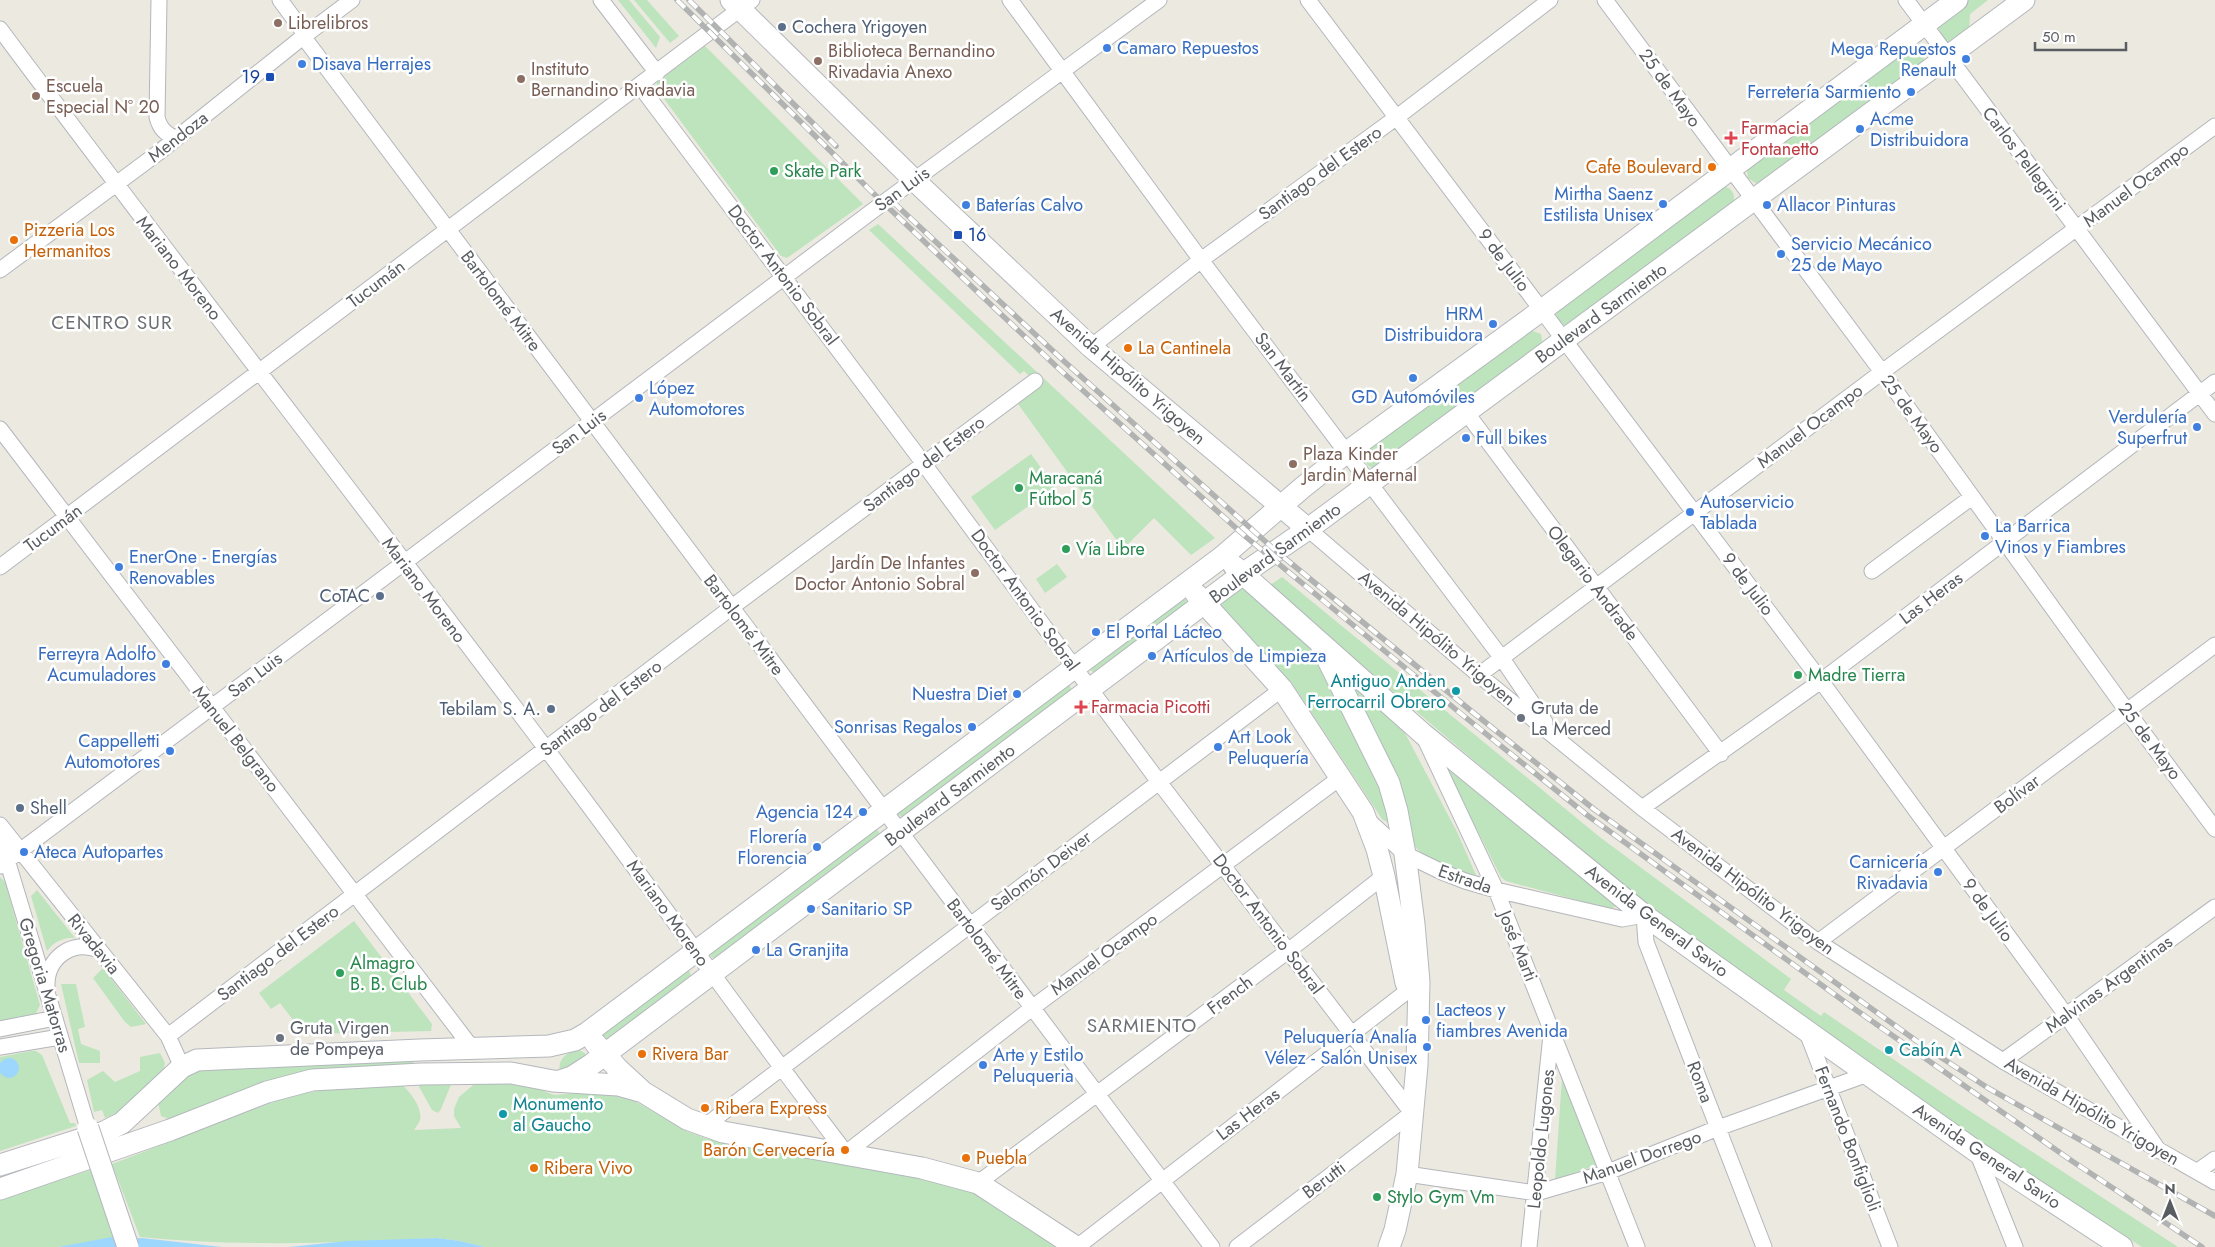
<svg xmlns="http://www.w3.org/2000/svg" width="2215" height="1247" font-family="Jost,sans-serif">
	<rect width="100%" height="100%" fill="#ece9e0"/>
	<!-- green -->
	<path fill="#bde4bc" d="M618,0H629L660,37L656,48Z
		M634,0H647L679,36L670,43Z
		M1968,0H1988L1970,14L1969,32L1950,43L1944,41L1938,27L1943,19Z
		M705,46L863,204L787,258L781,256L656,88L657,82Z
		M1911,46L1920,48L1924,55V61L1757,184L1748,178L1747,170Z
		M1721,186C1732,187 1735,193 1734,203L1566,326L1557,320L1556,310Z
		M878,224L1215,538L1191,555L1154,518L1123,549L1018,404L1040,387L1024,371L1020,374L869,230Z
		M1530,330L1541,334L1543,345L1374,469L1367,465L1364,453Z
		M1031,454L1055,487L995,530L971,497Z
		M1057,564L1067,577L1045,593L1036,579Z
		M1282,577L1601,838L1791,979L1784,990L1821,1016L1824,1012L1953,1100L2178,1247H2142L1982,1143L1639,901L1269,586Z
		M1244,586L1307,642L1377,775L1389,821L1388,823L1382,819L1291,682L1225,616L1221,608L1223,602Z
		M1185,598L1187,602L1096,673L1091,671L1090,667Z
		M1351,683L1402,728L1406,735L1457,832L1476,875C1458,873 1425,859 1413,845Z
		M1069,684L1072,691L903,818L897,814Z
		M1443,763L1614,904L1615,907L1610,909L1506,881L1501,877Z
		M875,828L879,832V836L716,959L711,957L710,952Z
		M0,877L5,882L40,1005L35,1015L0,1023Z
		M37,890L75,938C64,937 54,942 47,951L31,896Z
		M354,921L432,1024L431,1031L304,1034L280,1003L271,1009L259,993Z
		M103,968L106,972L146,1024L131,1027L125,1022L93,978Z
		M687,970L690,972L691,978L605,1042L600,1033Z
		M61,984H76L85,1027L78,1029L81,1044L100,1051V1063H79Z
		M579,1050L585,1053L584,1061L560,1071C557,1059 568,1051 579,1050Z
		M31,1051H36L42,1055L70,1123H75L76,1126L0,1151V1057Z
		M160,1053L165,1063L163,1072L118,1113L105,1118L102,1110L94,1112L87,1080L103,1071L115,1082L140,1071V1057Z
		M413,1060L414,1065L171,1120L161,1116L158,1102L191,1070Z
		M1562,1078L1599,1164L1555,1180Z
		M495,1080L536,1088L554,1095L602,1091L631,1099L688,1132L708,1139L797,1157L871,1167L981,1193L1064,1247H485L460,1241L437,1238C338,1243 237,1247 140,1237L112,1164L279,1100C319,1087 360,1088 402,1085C410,1091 423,1109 420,1120C419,1123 416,1127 414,1130L461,1128L454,1116V1109L459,1097L478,1081Z
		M452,1082L441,1109L438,1113L432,1110L417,1083Z
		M91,1170L113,1238L58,1247H0V1199Z"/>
	<!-- water -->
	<path fill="#9ed7fe" d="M-1 1068a10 10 0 1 1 20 0a10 10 0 1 1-20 0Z
		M112,1237L124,1239L142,1238L222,1247H58Z
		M437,1238L460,1241L485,1247H289L347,1241Z"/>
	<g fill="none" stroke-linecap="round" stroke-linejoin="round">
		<defs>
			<path id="street" d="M159,0L157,117C160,129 165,133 176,139
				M280,0L300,27L308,43L1212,1247
				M601,0L657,73
				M1010,0L1201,260L1501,657L1545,722
				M1308,0L1821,681L2066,1015L2159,1151
				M1605,0L1882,372L2127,711L2215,829
				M1906,0L2215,414
				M0,29C180,271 366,509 547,750C648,883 744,1020 846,1153L1032,1008L1341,777
				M640,86L924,464L1159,782L1412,1113L1237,1247
				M0,270L158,153L304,36L352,0
				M1091,347L1201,260L1397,117L1550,0
				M1466,412L1721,754
				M0,429L472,1048
				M1308,529L1479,675L1642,808L1818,942L2003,1061L2215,1182
				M0,567L752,0
				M1872,571L1972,497
				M1479,675L1882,372L2215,126
				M1424,737L1496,890L1637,1247
				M1642,808L1821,681L2215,382
				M1370,822L1405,854L1442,872L1465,881L1496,890L1622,919L1644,915L1646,942L1764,1247
				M0,825L168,1036L182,1067
				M0,843L7,860L88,1128
				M0,866L883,203L1159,0
				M1818,942L2215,645
				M47,987C46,958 72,939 99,950
				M0,1029L55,1018
				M1806,1030L1890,1247
				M168,1036L732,607L1035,381
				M0,1047L60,1037
				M2003,1061L2215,907
				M705,1126L1282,689
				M1977,1152L2015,1247
				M2198,1171L2215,1159
				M1407,1174L1536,1193L1608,1172L1718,1128L1868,1074
				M978,1183L1288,951L1384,876
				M1077,1247L1419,982
				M1529,1247L1551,1035"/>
			<path id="secondary" d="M731,0L914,180L1091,347L1308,529
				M1234,566L1423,734L1644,915L1977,1152L2122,1247
				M1196,594L1282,689L1363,812L1377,849L1384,876L1406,983
				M1322,648L1389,783L1397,811L1405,854L1414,924L1419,982L1417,1065L1407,1174L1395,1230L1389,1247
				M595,1043L618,1069L643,1092L687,1119L723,1132L922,1168L978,1183L1076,1247
				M560,1081L572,1077L592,1064L1244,573L1308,529L2024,0
				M0,1165L104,1132L122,1123L182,1067L197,1060L420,1050L549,1046L575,1040L587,1033L1222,557L1302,488L1347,452L1542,310L1957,0
				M0,1189L170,1130L267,1092L312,1080L421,1074L511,1073L553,1081L618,1085L643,1092"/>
		</defs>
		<!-- street casing -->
		<use href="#street" stroke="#b3b6bb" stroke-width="17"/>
		<!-- secondary casing -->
		<use href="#secondary" stroke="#b4b8bd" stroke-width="23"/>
		<!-- street -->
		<use href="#street" stroke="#fff" stroke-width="15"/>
		<!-- secondary -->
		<use href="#secondary" stroke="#fff" stroke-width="21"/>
		<defs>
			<path id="rail" d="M677,0L874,194L1058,368L1246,537L1465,717L1587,815L1856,1010L2072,1161L2202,1247
				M689,0L836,146
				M893,202L1066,363L1276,551L1470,710L1595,810L1925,1047L1988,1088L2215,1216"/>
		</defs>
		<!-- rail casing -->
		<use href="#rail" stroke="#b1b2b2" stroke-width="5.5"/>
		<!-- rail -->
		<use href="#rail" stroke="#fff" stroke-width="4" stroke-dasharray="11" stroke-linecap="butt"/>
		<defs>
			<path id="secondary-bridge" d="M88,1128L128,1247"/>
		</defs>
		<!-- secondary-bridge casing -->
		<use href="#secondary-bridge" stroke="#b4b8bd" stroke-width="23" stroke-linecap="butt"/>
		<!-- secondary-bridge -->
		<use href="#secondary-bridge" stroke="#fff" stroke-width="21"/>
	</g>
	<!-- markers -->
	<g fill="#8d6e63" stroke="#fff" stroke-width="2">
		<circle cx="278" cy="23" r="5"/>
		<circle cx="818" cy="61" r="5"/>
		<circle cx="521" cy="79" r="5"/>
		<circle cx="36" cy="96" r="5"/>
		<circle cx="1293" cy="464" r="5"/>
		<circle cx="975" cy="573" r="5"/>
	</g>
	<g fill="#5c6f8a" stroke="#fff" stroke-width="2">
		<circle cx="782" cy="27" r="5"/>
		<circle cx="380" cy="596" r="5"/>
		<circle cx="551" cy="709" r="5"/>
		<circle cx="20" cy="808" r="5"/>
	</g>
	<g fill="#3f7fe0" stroke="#fff" stroke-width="2">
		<circle cx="1107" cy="48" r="5"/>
		<circle cx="1966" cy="59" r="5"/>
		<circle cx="302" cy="64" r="5"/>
		<circle cx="1911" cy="92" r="5"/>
		<circle cx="1860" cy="129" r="5"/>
		<circle cx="1663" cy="204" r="5"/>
		<circle cx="966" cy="205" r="5"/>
		<circle cx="1767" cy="205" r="5"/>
		<circle cx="1781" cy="254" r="5"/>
		<circle cx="1493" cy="324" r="5"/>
		<circle cx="1413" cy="378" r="5"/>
		<circle cx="639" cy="398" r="5"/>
		<circle cx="2197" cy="427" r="5"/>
		<circle cx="1466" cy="438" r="5"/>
		<circle cx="1690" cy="512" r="5"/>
		<circle cx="1985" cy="536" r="5"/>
		<circle cx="119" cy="567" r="5"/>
		<circle cx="1096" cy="632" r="5"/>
		<circle cx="1152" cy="656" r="5"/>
		<circle cx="166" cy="664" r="5"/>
		<circle cx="1017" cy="694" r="5"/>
		<circle cx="972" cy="727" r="5"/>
		<circle cx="1218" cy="747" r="5"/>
		<circle cx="170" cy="751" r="5"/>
		<circle cx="863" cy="812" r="5"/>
		<circle cx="817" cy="847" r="5"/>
		<circle cx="24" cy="852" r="5"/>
		<circle cx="1938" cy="872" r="5"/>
		<circle cx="811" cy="909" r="5"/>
		<circle cx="756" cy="950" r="5"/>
		<circle cx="1426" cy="1020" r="5"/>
		<circle cx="1427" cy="1047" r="5"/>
		<circle cx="983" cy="1065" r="5"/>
	</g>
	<g fill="#1a4fb4" stroke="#fff" stroke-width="2">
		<rect x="265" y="72" width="10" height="10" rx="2.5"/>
		<rect x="953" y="230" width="10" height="10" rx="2.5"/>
	</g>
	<g fill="#e0444e" stroke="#fff" stroke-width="2">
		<path d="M1728.5 130.5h5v5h5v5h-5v5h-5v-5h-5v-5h5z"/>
		<path d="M1078.5 699.5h5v5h5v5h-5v5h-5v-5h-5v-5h5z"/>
	</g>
	<g fill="#e8710a" stroke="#fff" stroke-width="2">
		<circle cx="1712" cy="167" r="5"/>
		<circle cx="14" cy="240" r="5"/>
		<circle cx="1128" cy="348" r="5"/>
		<circle cx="642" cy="1054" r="5"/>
		<circle cx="705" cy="1108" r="5"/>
		<circle cx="845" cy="1150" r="5"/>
		<circle cx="966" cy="1158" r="5"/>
		<circle cx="534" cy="1168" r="5"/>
	</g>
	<g fill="#2e9e5b" stroke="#fff" stroke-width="2">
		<circle cx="774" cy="171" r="5"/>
		<circle cx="1019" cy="488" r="5"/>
		<circle cx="1066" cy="549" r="5"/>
		<circle cx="1798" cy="675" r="5"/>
		<circle cx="340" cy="973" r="5"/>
		<circle cx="1377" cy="1197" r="5"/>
	</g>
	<g fill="#0f9aa8" stroke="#fff" stroke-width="2">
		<circle cx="1456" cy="691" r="5"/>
		<circle cx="1889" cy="1050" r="5"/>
		<circle cx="503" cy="1114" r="5"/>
	</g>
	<g fill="#6b7280" stroke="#fff" stroke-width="2">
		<circle cx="1521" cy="718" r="5"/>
		<circle cx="280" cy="1038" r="5"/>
	</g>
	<g text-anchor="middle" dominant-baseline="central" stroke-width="5" stroke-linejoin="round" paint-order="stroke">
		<!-- education labels -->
		<g font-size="18" fill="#785e54" stroke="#fff" text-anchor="start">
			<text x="288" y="23">Librelibros</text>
			<text x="828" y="51">Biblioteca Bernandino<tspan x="828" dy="21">Rivadavia Anexo</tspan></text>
			<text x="531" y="69">Instituto<tspan x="531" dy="21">Bernandino Rivadavia</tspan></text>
			<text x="46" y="86">Escuela<tspan x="46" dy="21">Especial Nº 20</tspan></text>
			<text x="1303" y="454">Plaza Kinder<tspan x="1303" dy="21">Jardin Maternal</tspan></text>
			<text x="965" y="563" text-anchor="end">Jardín De Infantes<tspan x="965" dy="21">Doctor Antonio Sobral</tspan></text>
		</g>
		<!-- service labels -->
		<g font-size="18" fill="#4e5e75" stroke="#fff" text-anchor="start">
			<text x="792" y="27">Cochera Yrigoyen</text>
			<text x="370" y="596" text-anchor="end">CoTAC</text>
			<text x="541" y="709" text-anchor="end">Tebilam S. A.</text>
			<text x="30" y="808">Shell</text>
		</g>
		<!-- shop labels -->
		<g font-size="18" fill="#366cbe" stroke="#fff" text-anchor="start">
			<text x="1117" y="48">Camaro Repuestos</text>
			<text x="1956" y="49" text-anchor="end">Mega Repuestos<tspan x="1956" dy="21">Renault</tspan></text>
			<text x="312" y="64">Disava Herrajes</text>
			<text x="1901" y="92" text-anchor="end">Ferretería Sarmiento</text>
			<text x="1870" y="119">Acme<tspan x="1870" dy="21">Distribuidora</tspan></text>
			<text x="1653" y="194" text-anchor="end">Mirtha Saenz<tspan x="1653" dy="21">Estilista Unisex</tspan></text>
			<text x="976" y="205">Baterías Calvo</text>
			<text x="1777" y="205">Allacor Pinturas</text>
			<text x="1791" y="244">Servicio Mecánico<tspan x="1791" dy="21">25 de Mayo</tspan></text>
			<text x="1483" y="314" text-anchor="end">HRM<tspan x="1483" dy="21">Distribuidora</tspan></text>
			<text x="649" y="388">López<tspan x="649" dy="21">Automotores</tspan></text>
			<text x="1413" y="397" text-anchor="middle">GD Automóviles</text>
			<text x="2187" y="417" text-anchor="end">Verdulería<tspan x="2187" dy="21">Superfrut</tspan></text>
			<text x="1476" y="438">Full bikes</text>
			<text x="1700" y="502">Autoservicio<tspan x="1700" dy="21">Tablada</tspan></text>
			<text x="1995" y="526">La Barrica<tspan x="1995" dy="21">Vinos y Fiambres</tspan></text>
			<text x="129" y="557">EnerOne - Energías<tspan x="129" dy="21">Renovables</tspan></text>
			<text x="1106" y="632">El Portal Lácteo</text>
			<text x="156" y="654" text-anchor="end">Ferreyra Adolfo<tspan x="156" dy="21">Acumuladores</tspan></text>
			<text x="1162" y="656">Artículos de Limpieza</text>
			<text x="1007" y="694" text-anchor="end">Nuestra Diet</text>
			<text x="962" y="727" text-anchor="end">Sonrisas Regalos</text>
			<text x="1228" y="737">Art Look<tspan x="1228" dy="21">Peluquería</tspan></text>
			<text x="160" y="741" text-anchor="end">Cappelletti<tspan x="160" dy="21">Automotores</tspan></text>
			<text x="853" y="812" text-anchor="end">Agencia 124</text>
			<text x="807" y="837" text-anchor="end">Florería<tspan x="807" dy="21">Florencia</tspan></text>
			<text x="34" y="852">Ateca Autopartes</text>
			<text x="1928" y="862" text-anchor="end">Carnicería<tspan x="1928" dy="21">Rivadavia</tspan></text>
			<text x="821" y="909">Sanitario SP</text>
			<text x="766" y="950">La Granjita</text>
			<text x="1436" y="1010">Lacteos y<tspan x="1436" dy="21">fiambres Avenida</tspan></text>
			<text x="1417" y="1037" text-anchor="end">Peluquería Analía<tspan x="1417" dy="21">Vélez - Salón Unisex</tspan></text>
			<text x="993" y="1055">Arte y Estilo<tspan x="993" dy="21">Peluqueria</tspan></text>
		</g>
		<!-- transit labels -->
		<g font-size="18" fill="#164399" stroke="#fff" text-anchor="end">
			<text x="260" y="77">19</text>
			<text x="968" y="235" text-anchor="start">16</text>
		</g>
		<!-- street labels -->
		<g font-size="18" fill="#595d61" stroke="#fff">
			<text transform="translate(1670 88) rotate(54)">25 de Mayo</text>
			<text transform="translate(178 137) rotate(-38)">Mendoza</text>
			<text transform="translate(2024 159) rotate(53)">Carlos Pellegrini</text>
			<text transform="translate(1320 173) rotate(-36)">Santiago del Estero</text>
			<text transform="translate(2136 185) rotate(-37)">Manuel Ocampo</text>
			<text transform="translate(902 189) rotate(-36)">San Luis</text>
			<text transform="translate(1504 260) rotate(53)">9 de Julio</text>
			<text transform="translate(179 268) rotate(52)">Mariano Moreno</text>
			<text transform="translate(783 275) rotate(53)">Doctor Antonio Sobral</text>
			<text transform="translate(376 284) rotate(-37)">Tucumán</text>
			<text transform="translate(501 301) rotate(53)">Bartolomé Mitre</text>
			<text transform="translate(1601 313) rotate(-36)">Boulevard Sarmiento</text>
			<text transform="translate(1283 367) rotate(53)">San Martín</text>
			<text transform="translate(1128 376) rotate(41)">Avenida Hipólito Yrigoyen</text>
			<text transform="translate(1912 414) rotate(54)">25 de Mayo</text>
			<text transform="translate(1810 426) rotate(-37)">Manuel Ocampo</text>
			<text transform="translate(579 432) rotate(-37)">San Luis</text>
			<text transform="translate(924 464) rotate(-37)">Santiago del Estero</text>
			<text transform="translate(53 528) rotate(-37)">Tucumán</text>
			<text transform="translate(1275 553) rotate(-36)">Boulevard Sarmiento</text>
			<text transform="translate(1593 583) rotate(53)">Olegario Andrade</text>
			<text transform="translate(1748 584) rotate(53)">9 de Julio</text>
			<text transform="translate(424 590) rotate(53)">Mariano Moreno</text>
			<text transform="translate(1931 598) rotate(-37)">Las Heras</text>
			<text transform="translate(1025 600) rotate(54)">Doctor Antonio Sobral</text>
			<text transform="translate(744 625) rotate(53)">Bartolomé Mitre</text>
			<text transform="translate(1437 638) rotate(40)">Avenida Hipólito Yrigoyen</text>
			<text transform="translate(255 675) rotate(-37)">San Luis</text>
			<text transform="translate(601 708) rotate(-37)">Santiago del Estero</text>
			<text transform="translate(236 739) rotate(52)">Manuel Belgrano</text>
			<text transform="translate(2150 741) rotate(53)">25 de Mayo</text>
			<text transform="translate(2017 794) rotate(-37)">Bolívar</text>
			<text transform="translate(950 795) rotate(-37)">Boulevard Sarmiento</text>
			<text transform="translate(1041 871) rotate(-37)">Salomón Deiver</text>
			<text transform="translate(1465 879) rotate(19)">Estrada</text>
			<text transform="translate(1753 891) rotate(37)">Avenida Hipólito Yrigoyen</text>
			<text transform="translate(1988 910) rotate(54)">9 de Julio</text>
			<text transform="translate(668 913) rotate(54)">Mariano Moreno</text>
			<text transform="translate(1657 921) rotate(37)">Avenida General Savio</text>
			<text transform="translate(1268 924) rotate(53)">Doctor Antonio Sobral</text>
			<text transform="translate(94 944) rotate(51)">Rivadavia</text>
			<text transform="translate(1518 946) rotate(68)">José Marti</text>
			<text transform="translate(987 949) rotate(53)">Bartolomé Mitre</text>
			<text transform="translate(278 953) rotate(-37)">Santiago del Estero</text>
			<text transform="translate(1104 954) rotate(-36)">Manuel Ocampo</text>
			<text transform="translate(2109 984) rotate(-36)">Malvinas Argentinas</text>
			<text transform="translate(45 985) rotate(73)">Gregoria Matorras</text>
			<text transform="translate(1230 995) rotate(-37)">French</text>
			<text transform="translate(1700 1082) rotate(69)">Roma</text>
			<text transform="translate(2092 1111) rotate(30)">Avenida Hipólito Yrigoyen</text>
			<text transform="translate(1248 1114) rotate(-37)">Las Heras</text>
			<text transform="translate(1541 1139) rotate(-84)">Leopoldo Lugones</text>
			<text transform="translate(1848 1139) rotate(69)">Fernando Bonfiglioli</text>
			<text transform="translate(1987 1156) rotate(34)">Avenida General Savio</text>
			<text transform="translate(1642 1157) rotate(-20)">Manuel Dorrego</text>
			<text transform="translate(1324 1180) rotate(-37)">Berutti</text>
		</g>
		<!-- health labels -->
		<g font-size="18" fill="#be3a42" stroke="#fff" text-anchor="start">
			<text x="1741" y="128">Farmacia<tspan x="1741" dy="21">Fontanetto</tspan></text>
			<text x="1091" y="707">Farmacia Picotti</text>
		</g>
		<!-- food labels -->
		<g font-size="18" fill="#c56008" stroke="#fff" text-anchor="start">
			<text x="1702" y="167" text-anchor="end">Cafe Boulevard</text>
			<text x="24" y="230">Pizzeria Los<tspan x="24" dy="21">Hermanitos</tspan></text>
			<text x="1138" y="348">La Cantinela</text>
			<text x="652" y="1054">Rivera Bar</text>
			<text x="715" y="1108">Ribera Express</text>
			<text x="835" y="1150" text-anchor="end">Barón Cervecería</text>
			<text x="976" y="1158">Puebla</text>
			<text x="544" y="1168">Ribera Vivo</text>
		</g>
		<!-- leisure labels -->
		<g font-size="18" fill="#27864d" stroke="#fff" text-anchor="start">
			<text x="784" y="171">Skate Park</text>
			<text x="1029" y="478">Maracaná<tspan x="1029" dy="21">Fútbol 5</tspan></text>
			<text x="1076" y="549">Vía Libre</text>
			<text x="1808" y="675">Madre Tierra</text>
			<text x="350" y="963">Almagro<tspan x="350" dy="21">B. B. Club</tspan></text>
			<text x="1387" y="1197">Stylo Gym Vm</text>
		</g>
		<!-- culture labels -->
		<g font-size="18" fill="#0d838f" stroke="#fff" text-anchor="start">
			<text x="1446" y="681" text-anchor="end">Antiguo Anden<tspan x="1446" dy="21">Ferrocarril Obrero</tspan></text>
			<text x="1899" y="1050">Cabín A</text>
			<text x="513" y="1104">Monumento<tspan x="513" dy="21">al Gaucho</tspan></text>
		</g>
		<!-- worship labels -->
		<g font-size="18" fill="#5b616d" stroke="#fff" text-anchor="start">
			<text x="1531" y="708">Gruta de<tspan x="1531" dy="21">La Merced</tspan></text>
			<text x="290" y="1028">Gruta Virgen<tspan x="290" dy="21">de Pompeya</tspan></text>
		</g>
		<!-- neighbourhood labels -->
		<g font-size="19" letter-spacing="1" fill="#6a6f73" stroke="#fff">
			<text x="112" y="322">CENTRO SUR</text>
			<text x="1142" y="1025">SARMIENTO</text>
		</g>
	</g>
	<!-- north arrow -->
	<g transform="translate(2170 1202)" stroke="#ffffff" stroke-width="4" paint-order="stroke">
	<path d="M0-4L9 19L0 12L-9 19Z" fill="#595d61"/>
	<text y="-8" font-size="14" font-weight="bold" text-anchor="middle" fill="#595d61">N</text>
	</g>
	<!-- scale -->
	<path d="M2035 42v8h91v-8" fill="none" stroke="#595d61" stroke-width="2.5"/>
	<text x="2042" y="42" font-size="15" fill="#595d61" stroke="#ffffff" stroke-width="4" paint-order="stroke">50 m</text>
</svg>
